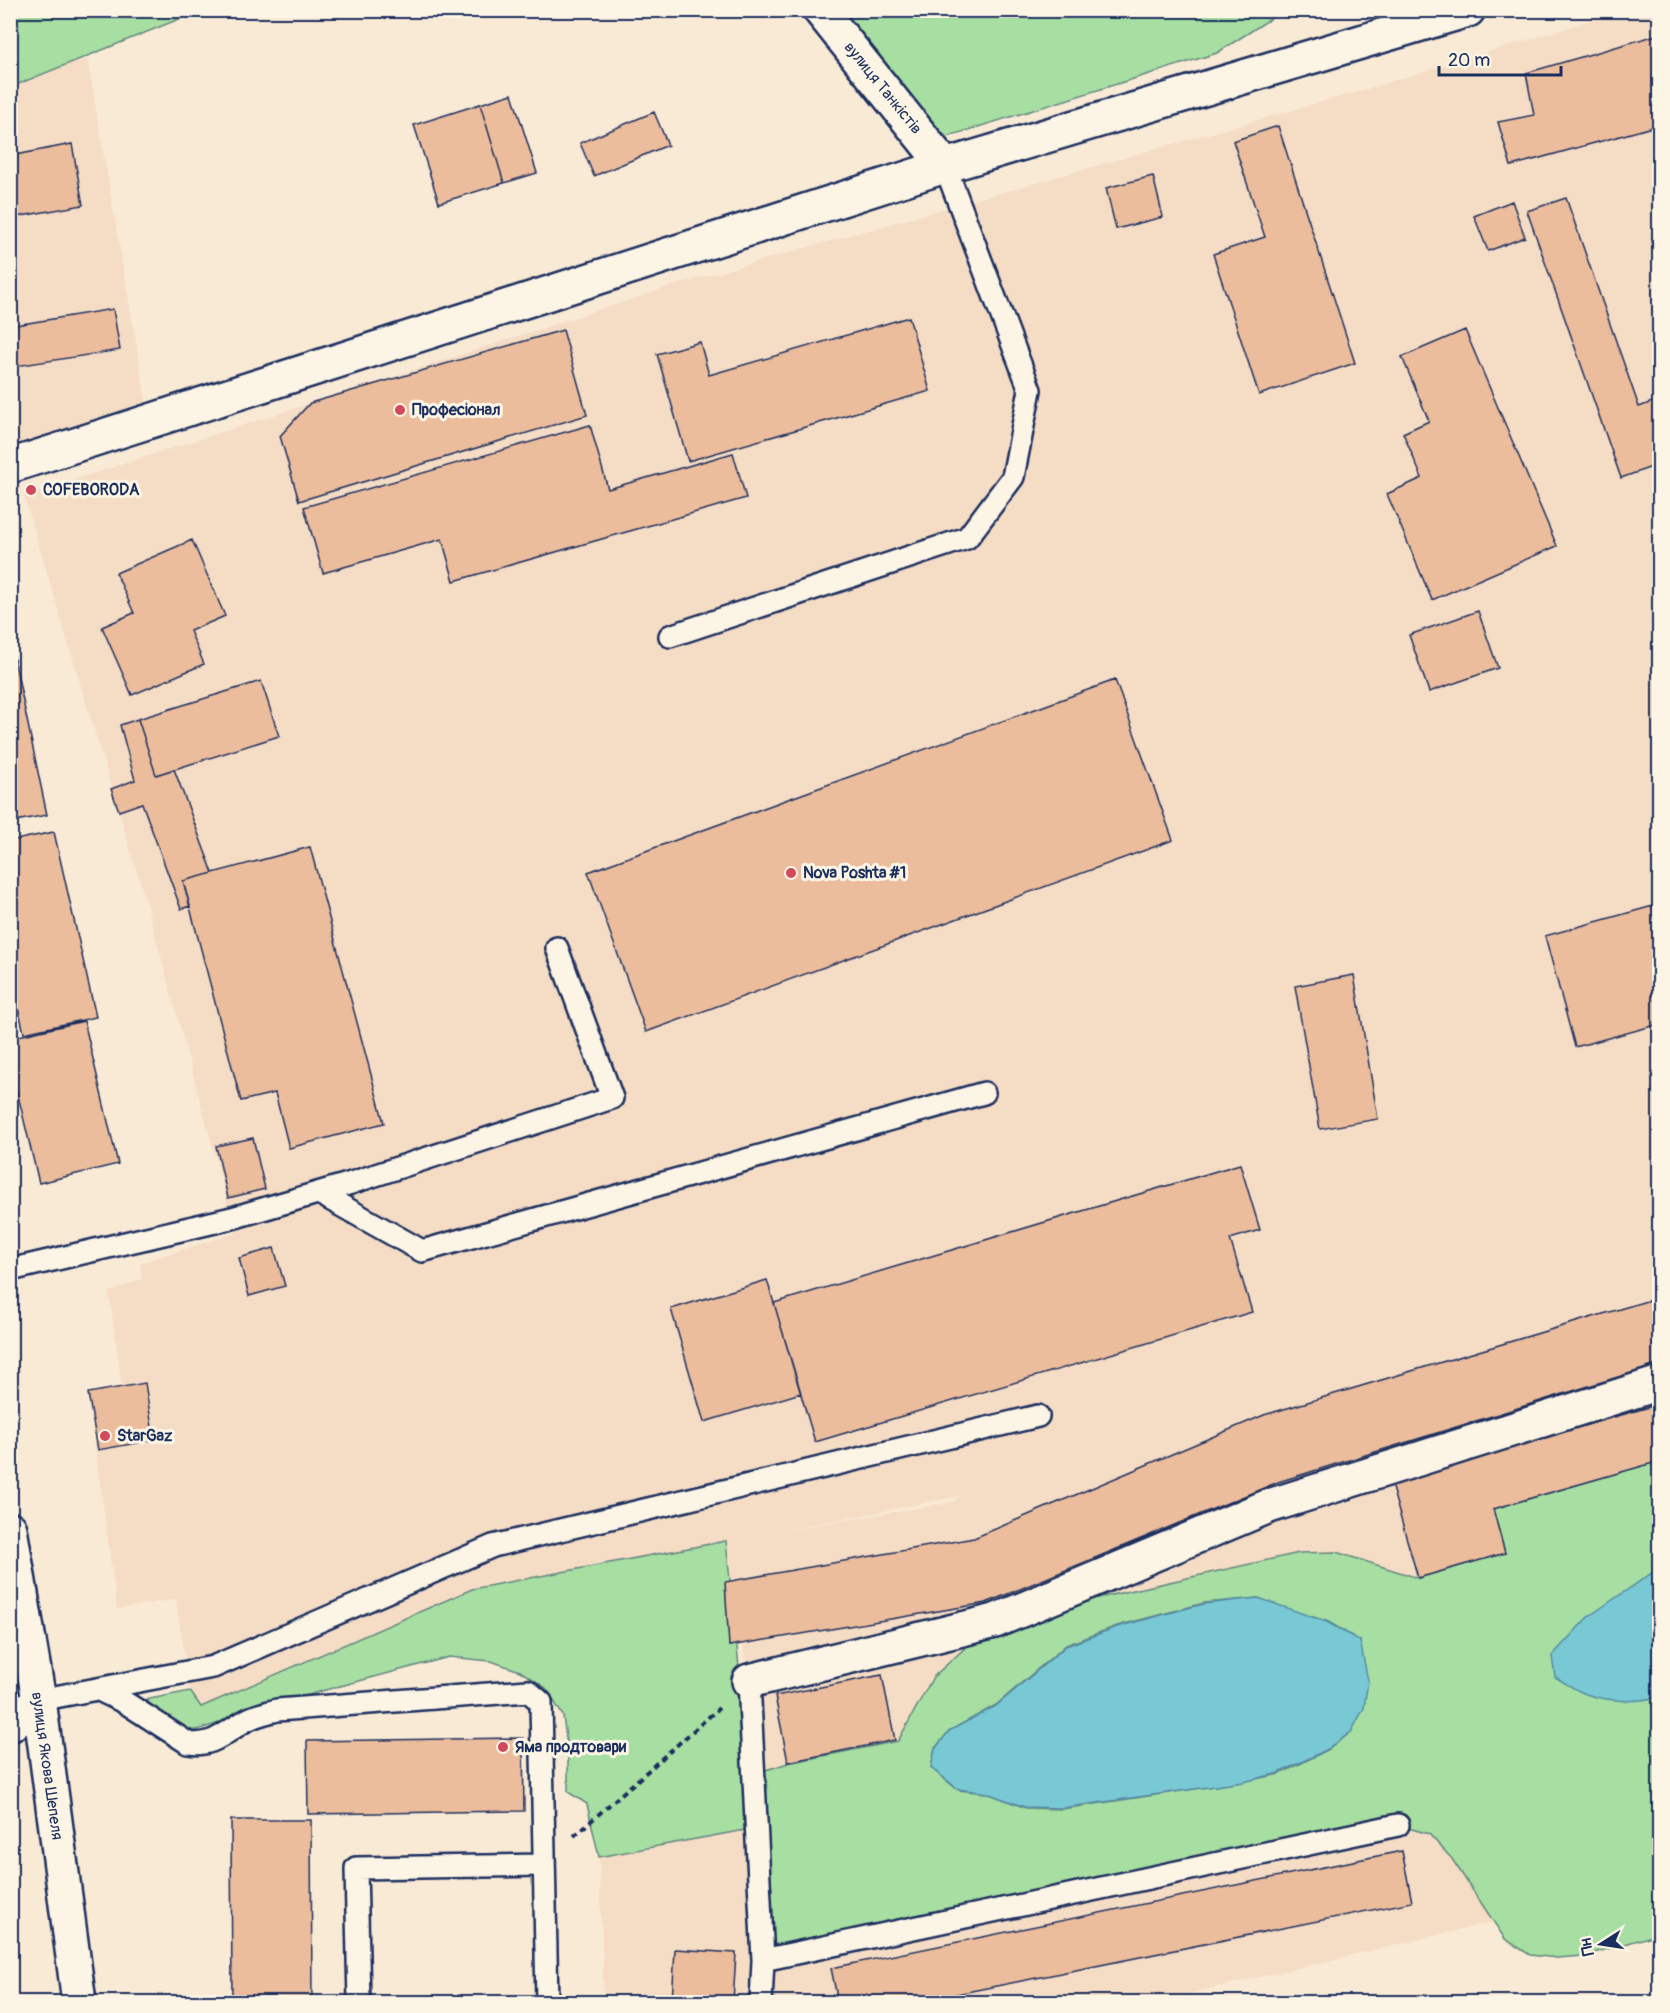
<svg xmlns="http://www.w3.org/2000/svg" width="1670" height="2013" font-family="Pangolin,sans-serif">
	<rect width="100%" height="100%" fill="#f9ead6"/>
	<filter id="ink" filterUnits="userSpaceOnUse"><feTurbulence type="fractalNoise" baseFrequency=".0167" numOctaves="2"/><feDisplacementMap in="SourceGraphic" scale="12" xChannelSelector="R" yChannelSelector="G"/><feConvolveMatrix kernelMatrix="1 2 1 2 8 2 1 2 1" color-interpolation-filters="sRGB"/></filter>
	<g filter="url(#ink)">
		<!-- built -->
		<path fill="#f5dcc5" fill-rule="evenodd" d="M1622,11H1659V1461L1493,1509L1505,1553L1418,1578L1336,1552L1299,1553L995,1621L935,1748L949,1731L996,1705L1066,1645L1117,1626L1204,1603L1258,1598L1294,1612L1327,1621L1360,1641L1363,1708L1352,1732L1329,1749L1280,1774L1241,1782L1062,1809L1026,1808L987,1793L959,1790L931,1768L935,1749L895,1740L788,1762L753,1774L749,1681L725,1541L472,1589L201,1707L190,1691L176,1599L117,1609L88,1393L122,1387L109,1292L142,1279L140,1263L236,1233L148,909L24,496L682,283L1367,89ZM960,1496L954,1502L775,1532H776Z
			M87,56L147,407L11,452V87Z
			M1398,1825L1429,1834L1452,1859L1493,1922L1158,2001V2002H604L599,1857L756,1827Z"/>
		<!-- green -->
		<path fill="#a7dea1" stroke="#618680" stroke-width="1.5" fill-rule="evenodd" d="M11,10H199V11L11,87Z
			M1276,10L1278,14L1217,53L946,137L886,68L842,11Z
			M1659,1461V1934L1584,1956L1557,1958L1530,1955L1505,1939L1452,1859L1429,1834L1398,1825L763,1960L756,1828L599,1857L587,1804L568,1792V1753L563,1716L546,1688L520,1671L491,1661L449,1657L318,1692L197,1730H183L140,1701L190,1691L201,1707L472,1589L726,1541L754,1812L753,1774L788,1763L898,1741L933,1677L995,1621L1299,1553L1336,1552L1418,1578L1505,1553L1493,1509ZM1258,1598L1294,1612L1327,1621L1360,1641L1363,1708L1351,1732L1329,1749L1280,1774L1241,1782L1062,1809L1026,1808L987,1793L958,1790L931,1768L935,1748L949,1731L996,1705L1066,1645L1117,1626L1204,1603Z"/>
		<!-- water -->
		<path fill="#79c9d4" stroke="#538ba5" stroke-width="1.5" d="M1659,1568V1697C1637,1702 1612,1702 1589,1695C1577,1692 1566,1683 1555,1677L1552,1656L1588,1617Z
			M1258,1598L1327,1622L1360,1641L1368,1681L1364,1708L1351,1732L1328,1749L1279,1773L1243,1782L1062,1808L1025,1807L987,1793L958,1789L931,1768L935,1749L949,1731L996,1706L1066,1646L1117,1627L1203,1604Z"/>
		<!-- building -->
		<path fill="#ecbd9c" stroke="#1b2f5e" stroke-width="1.5" d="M1660,34V125L1511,166L1498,122L1534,115L1526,73Z
			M512,94L537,173L504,183L480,104Z
			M480,104L504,183L439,203L414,125Z
			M654,112L668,145L594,176L580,143Z
			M1278,126L1355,363L1259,395L1213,254L1265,237L1233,141Z
			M72,144L83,205L10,218V156Z
			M1153,176L1163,217L1116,229L1106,188Z
			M1566,198L1639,407L1660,399V464L1621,478L1527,211Z
			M1512,201L1525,237L1488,251L1474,216Z
			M113,309L120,350L10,367V326Z
			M909,317L930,391L688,461L657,354L700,342L709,375Z
			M563,330L587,415L299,501L280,436L310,403Z
			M1465,330L1557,546L1432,600L1387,494L1422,478L1403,433L1429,421L1402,357Z
			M590,425L608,489L733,453L746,498L454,581L442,539L323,573L304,507Z
			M192,540L225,616L190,631L204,664L132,695L102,627L134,613L116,573Z
			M1478,611L1498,668L1429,692L1409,635Z
			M10,639L47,815L10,822Z
			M1115,680L1173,840L646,1032L588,872Z
			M261,681L279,736L156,775L138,719Z
			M138,719L156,775L174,769L213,873L183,881L190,906L181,909L142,803L119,811L111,789L135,780L120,725Z
			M54,832L96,1017L24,1033L10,971V841Z
			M310,847L384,1123L289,1148L275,1093L241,1101L183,881Z
			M1660,904V1024L1575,1047L1545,936Z
			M1354,975L1378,1119L1320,1129L1295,986Z
			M84,1021L118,1164L39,1183L10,1062V1038Z
			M253,1138L265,1189L228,1198L216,1146Z
			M1240,1164L1260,1230L1230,1239L1252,1312L815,1442L774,1303Z
			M274,1248L285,1286L249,1296L239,1258Z
			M767,1280L801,1393L704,1422L671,1309Z
			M1660,1297V1364L1278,1482L986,1603L729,1646L725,1582L974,1538L1264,1415Z
			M145,1383L154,1440L98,1450L88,1393Z
			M1660,1404V1461L1493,1509L1505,1553L1418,1578L1390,1481Z
			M882,1675L895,1740L788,1762L775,1696Z
			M523,1738L524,1811L308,1814L307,1741Z
			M231,1820H311L312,2002H232Z
			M1402,1851L1412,1902L917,2002H838L831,1968Z
			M675,1949L736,1953L733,2002H672Z"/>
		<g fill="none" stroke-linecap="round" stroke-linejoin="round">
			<defs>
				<path id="service" d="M670,636L967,538L1013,477L1030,390L945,166
					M319,1193L422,1251L984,1093
					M10,1270L232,1218L348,1184L612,1098L557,948
					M749,1681L763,1960L761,2002
					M97,1689L126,1703L188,1743C213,1747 224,1733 245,1721C255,1715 266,1713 277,1710L528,1691L541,1702L547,2002
					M39,1700L213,1667L493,1546L1038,1416
					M763,1960L1398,1825
					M359,2002L356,1868L542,1865"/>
				<path id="minor" d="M820,10L945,166
					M10,466L945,166L1468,10
					M10,1529L39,1700L79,2002
					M749,1681L995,1621L1269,1506L1660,1383
					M10,1725L39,1700"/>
			</defs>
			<!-- service casing -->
			<use href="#service" stroke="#1b2f5e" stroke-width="26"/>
			<!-- minor casing -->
			<use href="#minor" stroke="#1b2f5e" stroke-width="38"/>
			<!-- path -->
			<path stroke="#1b2f5e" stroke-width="4" stroke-dasharray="6 4.5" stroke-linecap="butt" d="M574,1836L719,1708"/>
			<!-- service -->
			<use href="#service" stroke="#fcf5e5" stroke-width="21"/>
			<!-- minor -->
			<use href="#minor" stroke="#fcf5e5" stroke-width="33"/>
		</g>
	</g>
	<!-- markers -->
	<g fill="#d1495b" stroke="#fcf5e5" stroke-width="2">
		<circle cx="400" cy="410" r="6"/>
		<circle cx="31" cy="490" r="6"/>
		<circle cx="791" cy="873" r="6"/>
		<circle cx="105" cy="1436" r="6"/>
		<circle cx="503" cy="1747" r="6"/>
	</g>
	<g text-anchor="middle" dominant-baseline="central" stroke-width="6" stroke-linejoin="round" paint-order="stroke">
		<!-- street labels -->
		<g font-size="16" fill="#1b2f5e" stroke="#fcf5e5">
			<text transform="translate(883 88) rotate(51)">вулиця Танкістів</text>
			<text transform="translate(47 1766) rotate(82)">вулиця Якова Шепеля</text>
		</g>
		<!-- poi labels -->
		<g font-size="16" font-weight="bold" fill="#1b2f5e" stroke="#fcf5e5" text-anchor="start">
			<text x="412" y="410">Професіонал</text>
			<text x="43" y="490">COFEBORODA</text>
			<text x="803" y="873">Nova Poshta #1</text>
			<text x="117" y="1436">StarGaz</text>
			<text x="515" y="1747">Яма продтовари</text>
		</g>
	</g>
	<!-- margin -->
	<rect width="1670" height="2013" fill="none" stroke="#fcf5e5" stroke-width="36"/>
	<rect x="18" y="18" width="1634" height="1977" fill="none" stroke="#1b2f5e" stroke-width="2" filter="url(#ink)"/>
	<!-- north arrow -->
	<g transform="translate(1601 1944) rotate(258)" stroke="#fcf5e5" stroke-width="4.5" paint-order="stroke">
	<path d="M0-4.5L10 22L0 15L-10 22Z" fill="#1b2f5e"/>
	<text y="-9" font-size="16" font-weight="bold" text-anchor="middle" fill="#1b2f5e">Пн</text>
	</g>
	<!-- scale -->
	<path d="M1439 66v9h122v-9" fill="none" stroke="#1b2f5e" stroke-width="3"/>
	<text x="1448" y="66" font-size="18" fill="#1b2f5e" stroke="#fcf5e5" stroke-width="4.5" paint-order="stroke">20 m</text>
</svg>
